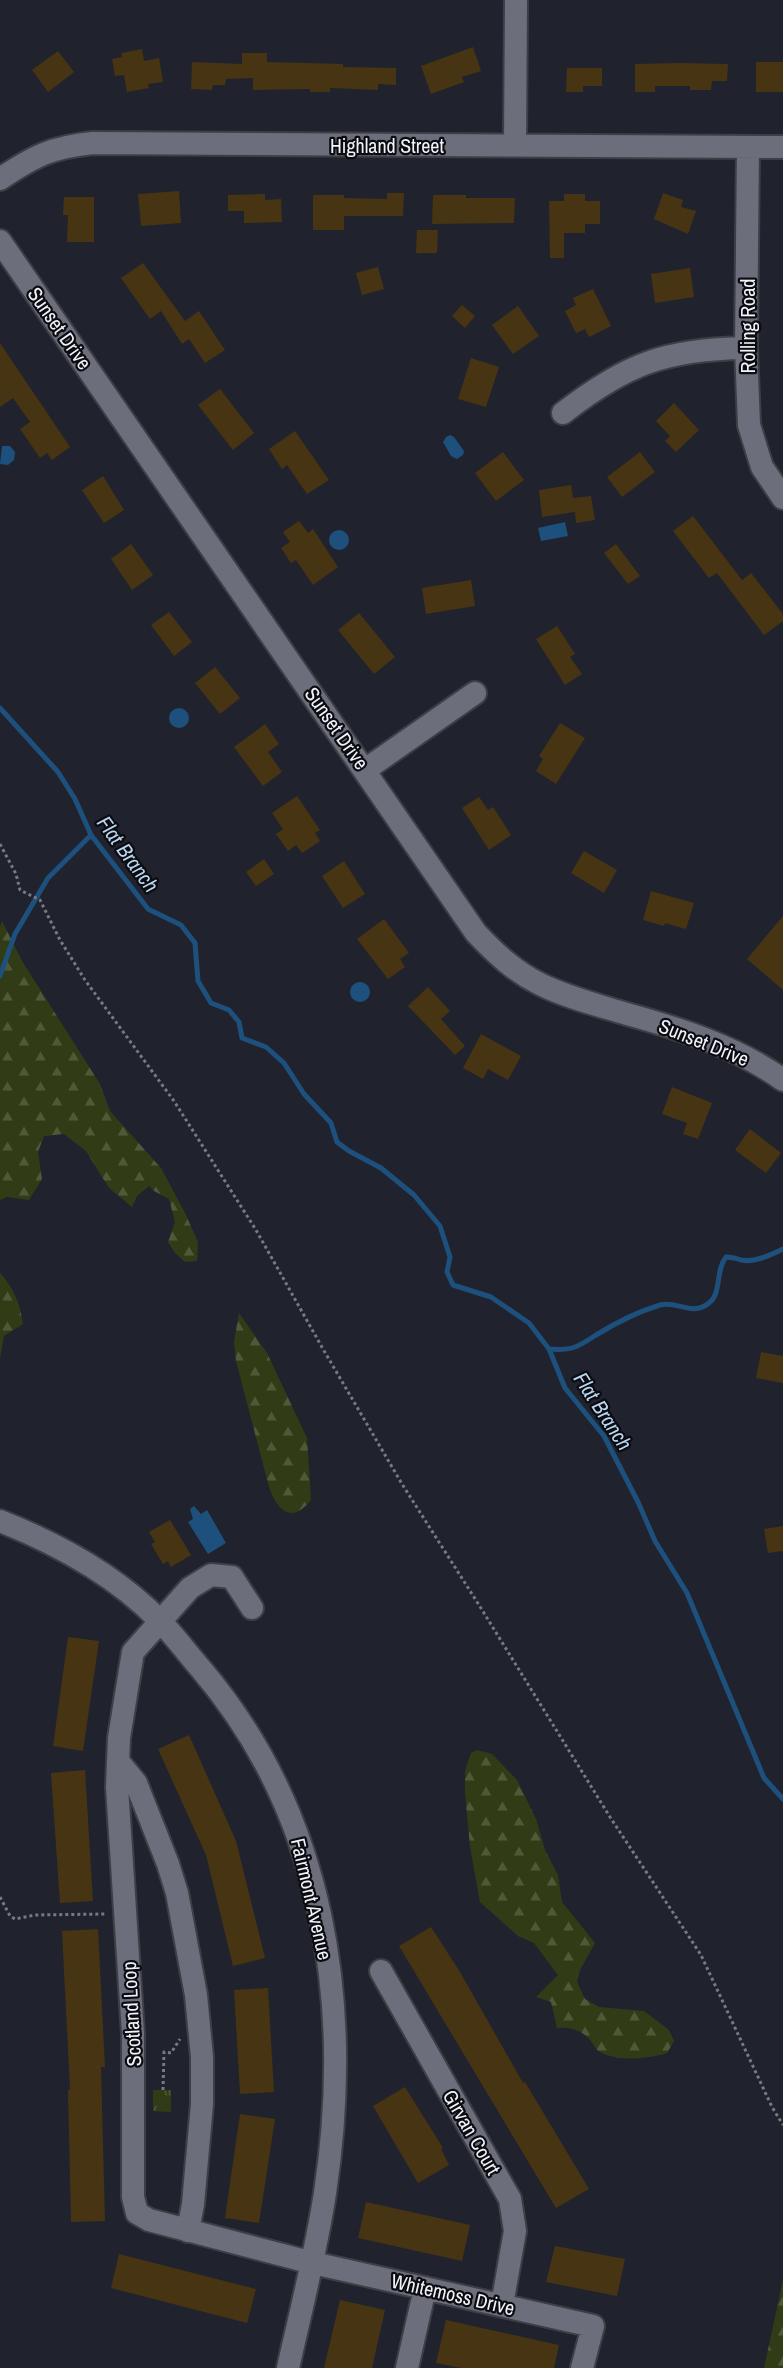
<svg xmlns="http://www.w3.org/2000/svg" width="783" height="2368" font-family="'Archivo Narrow',sans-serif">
	<defs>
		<pattern id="forest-firs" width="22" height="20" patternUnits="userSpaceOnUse" patternTransform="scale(1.5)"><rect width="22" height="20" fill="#313c16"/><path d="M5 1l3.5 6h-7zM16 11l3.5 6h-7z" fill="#4f5939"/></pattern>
		<pattern id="park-tufts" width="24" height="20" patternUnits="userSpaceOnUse" patternTransform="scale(1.5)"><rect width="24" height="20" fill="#313c16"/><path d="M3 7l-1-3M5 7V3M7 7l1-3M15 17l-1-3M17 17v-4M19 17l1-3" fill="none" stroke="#4f5939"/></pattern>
	</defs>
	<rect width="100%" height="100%" fill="#20232d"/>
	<!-- forest -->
	<path fill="url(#forest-firs)" d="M2,921L22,961L100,1084L110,1111L161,1168L185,1213L198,1242L197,1261L185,1262L175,1253L168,1242L175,1222L169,1199L154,1191L149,1186L137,1196L132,1207L109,1188L86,1151L64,1134L44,1136L38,1152L42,1179L29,1200L7,1197L0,1200V927Z
		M0,1273C14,1288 20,1304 23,1324L4,1336L0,1358Z
		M239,1313L267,1353L307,1438L311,1500C291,1525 277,1510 269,1487L236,1361L234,1342Z
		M477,1750L492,1754L517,1780L536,1819L545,1850L558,1875L562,1902L595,1943L580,1970L577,1982L585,1999L599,2007L644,2011L669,2030L674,2041L667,2053C647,2059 619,2062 600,2052C596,2050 594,2045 591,2041C582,2030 571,2027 557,2028L551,2002L536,1997L558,1975L534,1943L518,1936L480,1902L470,1847L465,1793V1771L471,1753Z
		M783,2280V2368H764Z"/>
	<!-- park -->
	<path fill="url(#park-tufts)" d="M153,2090H171V2112L153,2111Z"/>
	<!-- water -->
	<path fill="#1d507c" d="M450,435L454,437L464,451L463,455L457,459L451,456L443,442L446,437Z
		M2,446H10L15,452L14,460L8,465L0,464Z
		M565,522L568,536L541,541L538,528Z
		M329 540a10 10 0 1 1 20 0a10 10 0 1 1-20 0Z
		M169 718a10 10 0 1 1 20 0a10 10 0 1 1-20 0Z
		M350 992a10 10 0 1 1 20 0a10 10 0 1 1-20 0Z
		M194,1506L201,1514L207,1510L226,1543L208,1554L188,1522L193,1519L190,1509Z"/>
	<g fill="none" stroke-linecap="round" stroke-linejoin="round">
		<!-- stream -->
		<path stroke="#1d507c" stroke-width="5" d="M0,708L58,772L75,799L91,835L148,909L181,925L195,943L198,981L211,1003L229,1010L239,1022L242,1038L266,1047L284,1063L304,1094L331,1123L337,1142L349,1151L381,1168L414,1195L440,1226L450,1257L447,1272L453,1285L491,1297L529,1323L549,1349L565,1388L604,1436L638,1502L655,1541L687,1593L764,1778L783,1799
			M0,976L15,934L48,878L91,835
			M549,1349C572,1351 578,1347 596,1335C614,1324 640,1311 660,1305C677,1300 692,1317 709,1303C722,1293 715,1271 726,1257C732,1257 735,1258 741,1260C754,1263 771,1255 783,1249"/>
	</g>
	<!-- building -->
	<path fill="#473413" d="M473,47L481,71L462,77L464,82L431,94L421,66Z
		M142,49L144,61L159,58L163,82L148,84L149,88L127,92L124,75L115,76L112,59L122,57L121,53Z
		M58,51L74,72L48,92L32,70Z
		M242,53H267V62L343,64V67L396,68V85L378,84V90L330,88V92H310V89L253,90V78L226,79L225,85H213L212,90L191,89L192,62L242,64Z
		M756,62H783V92H756Z
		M680,63L728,64L727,81H712L711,90H690V86H655V92H635V64Z
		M567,68H602V86H583V92H566Z
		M179,191L181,223L141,226L138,194Z
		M387,193H404L403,216H344V230H313V195H344V198L387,199Z
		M663,193L683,200L681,207L696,211L688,234L654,219Z
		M265,194V200L281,199L282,222L244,223V211H228V195Z
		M564,194H585V201H600V224H585V233H564V258H550L549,201H564Z
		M433,195H466V198H515L514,223L432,224Z
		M64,197H94V242H67L68,215H63Z
		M417,230H438L437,253H416Z
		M143,263L185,321L199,311L225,350L205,363L189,339L182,344L161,311L150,319L121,278Z
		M378,267L384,289L362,295L356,273Z
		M690,268L694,297L655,303L651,274Z
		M593,289L611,326L589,337L585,329L576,333L565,311L576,305L573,298Z
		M462,305L475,316L465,328L452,316Z
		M518,306L539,336L513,354L492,325Z
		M0,343L70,447L52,460L47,453L40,458L20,429L30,422L13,398L0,407Z
		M471,358L499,367L486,407L458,399Z
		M220,389L254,433L233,450L198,405Z
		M674,403L699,430L676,452L665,441L670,436L656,421Z
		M295,431L329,480L307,494L287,465L282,469L269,449Z
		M503,452L524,480L496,501L475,473Z
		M640,452L655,472L622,497L607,477Z
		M103,476L124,510L104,523L82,490Z
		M571,485L573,498L591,496L595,520L576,523L575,512L542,517L539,490Z
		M693,516L742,580L751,573L783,614V621L764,635L717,573L709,578L673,531Z
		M299,521L308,533L313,529L338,567L313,585L296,560L291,563L281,548L290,542L283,532Z
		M131,544L153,575L132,590L111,559Z
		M616,544L640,576L628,584L604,553Z
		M471,580L475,606L426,614L422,588Z
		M169,612L192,642L174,656L151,625Z
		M359,613L395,657L374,674L338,630Z
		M557,626L575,654L570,657L582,674L565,685L536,639Z
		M215,667L240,698L220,714L195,683Z
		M560,723L585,738L556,784L536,771L543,759L539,756Z
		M265,724L279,744L268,752L282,772L263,786L234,747Z
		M297,796L320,830L315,833L320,841L302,853L296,845L288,851L276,834L283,829L272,813Z
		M479,797L488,810L493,807L511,835L489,850L462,808Z
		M584,851L617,870L604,893L571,873Z
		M264,859L274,874L256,886L246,872Z
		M344,861L365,894L343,908L322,876Z
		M651,891L694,903L686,929L665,923L664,926L643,920Z
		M783,916V990L747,959Z
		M384,919L409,953L400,959L405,967L388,979L357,939Z
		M428,987L450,1011L441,1019L465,1046L455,1055L408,1006Z
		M481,1034L521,1056L508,1080L488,1069L483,1079L463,1068Z
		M672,1087L712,1103L698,1139L683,1134L687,1123L662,1114Z
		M750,1129L781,1153L766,1173L735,1150Z
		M761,1352L783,1356V1383L756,1378Z
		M170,1520L191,1555L171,1567L168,1561L163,1564L151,1544L155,1542L149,1532Z
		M783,1526V1551L768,1553L764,1529Z
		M68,1637L99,1641L83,1751L53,1746Z
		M189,1735L236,1841L265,1958L233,1966L206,1855L158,1749Z
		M85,1770L93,1901L60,1903L51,1773Z
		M431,1927L460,1972L523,2083L525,2082L589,2189L556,2208L399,1946Z
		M98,1929L105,2067H101L105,2221L71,2222L68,2090H70L62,1931Z
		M268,1988L274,2092L240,2094L234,1990Z
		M405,2087L443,2148L441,2149L449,2165L418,2183L373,2106Z
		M240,2114L275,2119L259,2223L225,2218Z
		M366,2202L470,2225L462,2261L358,2238Z
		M555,2246L625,2259L617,2296L546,2282Z
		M119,2254L256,2289L247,2323L111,2288Z
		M340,2300L385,2310L372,2368H324Z
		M446,2320L559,2345L554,2368H461L436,2363Z"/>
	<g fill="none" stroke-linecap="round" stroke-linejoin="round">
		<defs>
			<path id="minor" d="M515,145L516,0
				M748,147L746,348L749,425L762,467L783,498
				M0,179C34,156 52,147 93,143L783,147
				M0,241L476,933C495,953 515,972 540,984C568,998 598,1005 627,1014C681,1029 737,1047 783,1080
				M563,413C626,364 666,349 746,348
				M365,770L475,693
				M0,1521C58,1544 115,1575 159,1620C174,1635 187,1653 201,1669C326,1816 353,2007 325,2193C316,2252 301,2310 288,2368
				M252,1608L232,1577L211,1575L190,1588L133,1652L130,1670L119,1738L117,1787L133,2034V2197L137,2213L149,2220L313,2263L593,2326L582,2368
				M118,1761L136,1783L168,1864L177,1893L196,1995L202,2057V2104L193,2204L188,2231
				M381,1971L510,2199L515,2231L502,2305
				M407,2368L425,2288"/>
		</defs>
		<!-- minor casing -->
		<use href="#minor" stroke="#3d3f47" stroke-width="26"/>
		<!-- path -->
		<path stroke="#777a82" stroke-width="3" stroke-dasharray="3 3" stroke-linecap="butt" d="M0,844L16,874L20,890L40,900L60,940L85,980L174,1101L256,1230L323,1349L402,1484L479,1605L610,1817L701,1955L772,2107L783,2125
			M0,1897L10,1916L15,1919L35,1915L105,1914
			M163,2090L164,2052L171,2053L180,2039"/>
		<!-- minor -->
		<use href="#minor" stroke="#6c6f7b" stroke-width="22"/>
	</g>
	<g text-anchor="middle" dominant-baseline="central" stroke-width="4.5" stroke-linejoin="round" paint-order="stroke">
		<!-- street labels -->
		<g font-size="20" fill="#f1f3fa" stroke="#0b0c11">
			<text x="387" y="145">Highland Street</text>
			<text transform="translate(747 326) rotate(-90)">Rolling Road</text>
			<text transform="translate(60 328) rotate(55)">Sunset Drive</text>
			<text transform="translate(337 728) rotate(55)">Sunset Drive</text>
			<text transform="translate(704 1042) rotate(22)">Sunset Drive</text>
			<text transform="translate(312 1899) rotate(77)">Fairmont Avenue</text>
			<text transform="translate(131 2014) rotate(-93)">Scotland Loop</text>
			<text transform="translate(472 2132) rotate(60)">Girvan Court</text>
			<text transform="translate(453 2294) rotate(13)">Whitemoss Drive</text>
		</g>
		<!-- water labels -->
		<g font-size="21" font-style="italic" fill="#bad6f1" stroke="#0b0c11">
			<text transform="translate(128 854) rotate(54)">Flat Branch</text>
			<text transform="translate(603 1411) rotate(57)">Flat Branch</text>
		</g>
	</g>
</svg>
